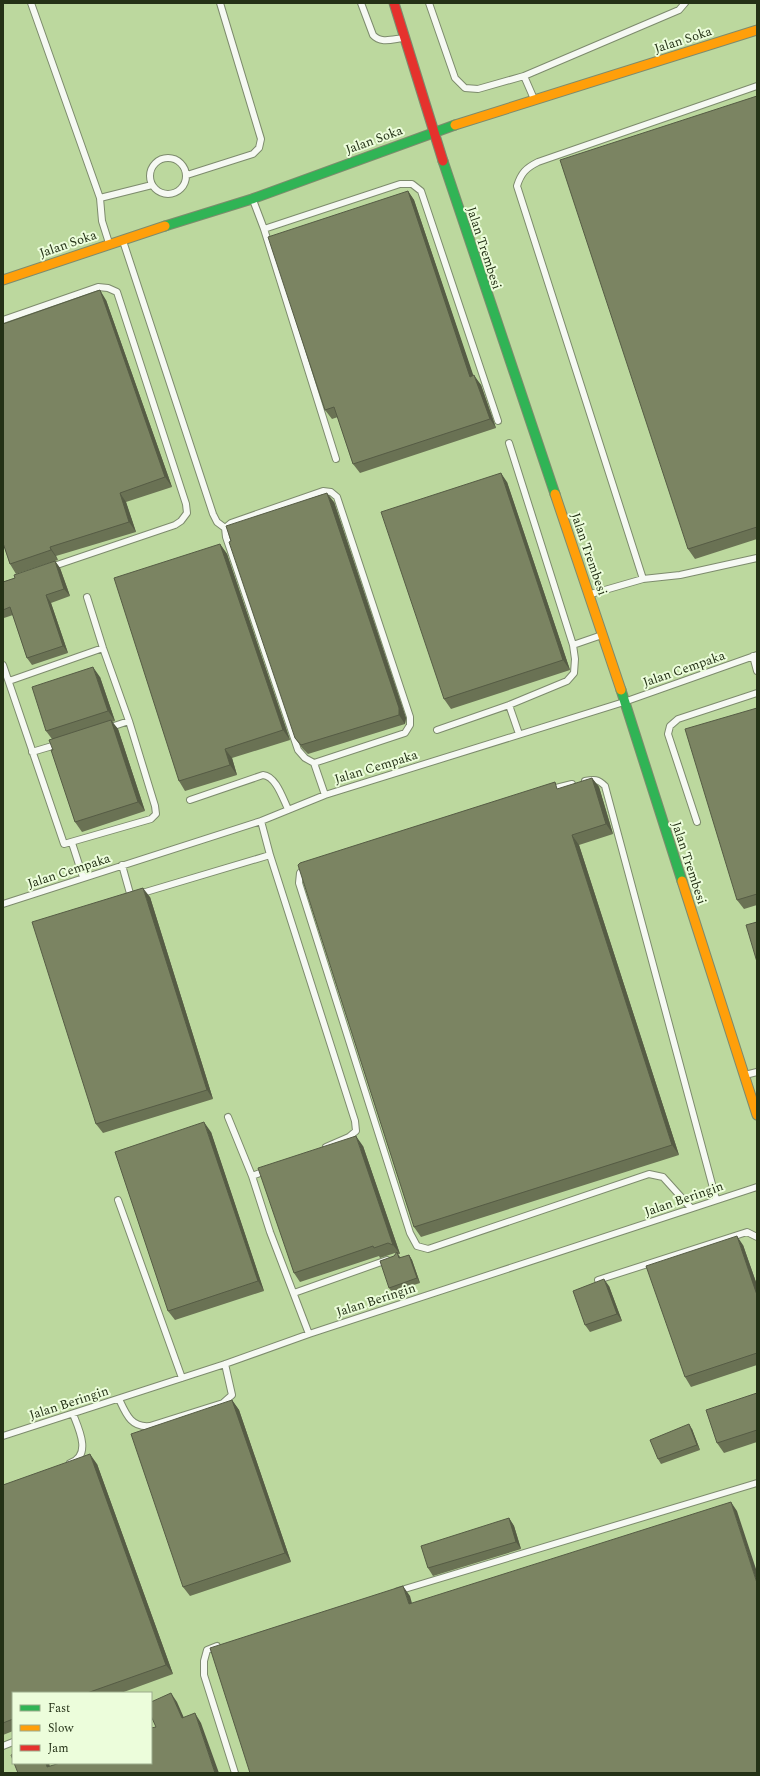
<svg xmlns="http://www.w3.org/2000/svg" width="760" height="1776" font-family="Spectral,serif">
	<rect width="100%" height="100%" fill="#c1d4ad"/>
	<!-- built -->
	<path fill="#bcd89e" fill-rule="evenodd" d="M3,3H757V1773H3ZM13,1693H151V1763H13Z"/>
	<g fill="none" stroke-linecap="round" stroke-linejoin="round">
		<defs>
			<path id="lane" d="M31,3L100,198L102,221L109,243
				M361,3L373,35C381,44 393,39 404,38
				M429,3L455,78L465,88L478,89L524,76
				M534,99L524,76L679,10L685,3
				M150 176a18 18 0 1 1 36 0a18 18 0 1 1-36 0Z
				M187,175L253,154L259,148L261,139L220,3
				M100,198L152,185
				M253,200L264,229L336,459
				M264,229L400,184H412L421,191L498,421
				M123,241L213,514L217,522L225,528
				M3,320L98,287L108,288L117,292L186,504L187,513L181,521L175,525L51,567
				M509,443L573,645
				M643,579L517,186C521,173 526,168 538,162L757,86
				M591,594L643,579L680,575L757,558
				M753,656L757,671
				M3,665L64,844L151,819L156,814L155,806L129,721L103,648L87,597
				M9,681L103,648
				M509,705L519,734
				M108,728L129,721
				M437,730L509,705L567,681L574,673L575,659L573,645L602,635
				M32,752L59,744
				M314,763L305,758L298,750L226,537L225,528L231,523L323,491L331,492L337,497L410,717V725L405,733L314,763L325,795
				M585,781C594,779 598,779 605,786L716,1199
				M552,789L572,784
				M190,800L263,775C276,776 283,799 288,809
				M261,821L270,855L355,1121L356,1131L349,1137L326,1147
				M697,822L668,734L670,726L678,719L757,693
				M72,843L83,877
				M122,865L131,897
				M305,867L300,873L299,883L410,1233L417,1246L428,1249L649,1174L663,1177L691,1208
				M139,894L270,855
				M3,904L261,821L325,795L624,702L757,655
				M745,1075L757,1072
				M228,1117L252,1176L270,1232L309,1334
				M252,1176L268,1170
				M118,1200L182,1378
				M598,1280L747,1232L757,1237
				M294,1293L387,1260
				M119,1399C126,1414 131,1428 150,1426L223,1403L232,1395L225,1364
				M3,1436L225,1364L309,1334L757,1187
				M70,1463C92,1456 79,1429 73,1414
				M398,1591L757,1483
				M217,1646L207,1650L204,1661V1675L235,1773
				M3,1746L13,1742"/>
			<path id="fast" d="M443,161L555,494
				M165,226L252,199L455,125
				M621,690L682,881"/>
			<path id="slow" d="M455,125L757,30
				M3,280L165,226
				M555,494L621,690
				M682,881L757,1115"/>
			<path id="jam" d="M394,3L443,161"/>
		</defs>
		<!-- lane casing -->
		<use href="#lane" stroke="#7d8b6d" stroke-width="8"/>
		<!-- fast casing -->
		<use href="#fast" stroke="#7d8b6d" stroke-width="11"/>
		<!-- slow casing -->
		<use href="#slow" stroke="#7d8b6d" stroke-width="11"/>
		<!-- jam casing -->
		<use href="#jam" stroke="#7d8b6d" stroke-width="11"/>
		<!-- lane -->
		<use href="#lane" stroke="#f6f9f3" stroke-width="6"/>
		<!-- fast -->
		<use href="#fast" stroke="#30b455" stroke-width="9"/>
		<!-- slow -->
		<use href="#slow" stroke="#ff9f0a" stroke-width="9"/>
		<!-- jam -->
		<use href="#jam" stroke="#e5322d" stroke-width="9"/>
	</g>
	<!-- wall -->
	<path fill="#6a7254" d="M757,96V539L695,559L688,549Z
		M408,191L414,200L473,376L481,385L496,428L360,473L353,464L338,417L332,419L325,410Z
		M106,300L172,487L126,502L136,532L56,556L58,560L16,574L10,564L4,545H3V324Z
		M507,482L570,670L451,709L444,699Z
		M334,502L406,718L405,724L308,754L302,748L295,738Z
		M220,544L227,554L290,740L232,758L237,775L185,791L179,781Z
		M55,561L60,568L70,596L51,603L68,653L32,665L27,658L13,615L4,618L3,617V582L15,578Z
		M100,677L115,721L112,722L118,729L145,811L82,832L75,822L53,750L52,739L46,731Z
		M757,708V905L744,909L737,900Z
		M592,778L599,787L613,834L579,845L679,1155L421,1237L414,1227Z
		M150,897L213,1099L103,1133L96,1124Z
		M211,1132L264,1291L175,1320L168,1311Z
		M363,1146L400,1254H398L401,1258L409,1255L412,1260L420,1283L392,1292L389,1288L394,1256L396,1253H395L380,1258L379,1256L300,1282L294,1273Z
		M743,1245L757,1285V1365L691,1387L685,1377Z
		M609,1286L622,1321L590,1332L585,1325Z
		M757,1393V1442L724,1453L717,1443Z
		M232,1400L239,1410L291,1562L190,1596L183,1587Z
		M692,1429L700,1450L661,1464L658,1459Z
		M97,1464L173,1674L121,1693H13V1731L3,1735V1485Z
		M509,1518L514,1526L521,1549L433,1576L428,1568Z"/>
	<!-- shaded-wall -->
	<path fill="#565c45" d="M408,191L414,200L477,386L470,377Z
		M100,290L106,300L172,487L165,477Z
		M474,375L481,385L496,428L490,419Z
		M501,473L507,482L570,670L563,660Z
		M120,493L126,502L136,532L129,522Z
		M327,493L334,502L406,718L405,724L399,715Z
		M220,544L227,554L290,740L283,730Z
		M50,547L56,556L58,560L51,550Z
		M55,561L60,568L70,596L64,589Z
		M46,595L51,603L68,653L63,646Z
		M93,667L100,677L115,721L108,711Z
		M111,720L118,729L145,811L138,802Z
		M225,749L232,758L237,775L230,765Z
		M592,778L599,787L613,834L606,824Z
		M572,835L579,845L679,1155L672,1145Z
		M143,888L150,897L213,1099L207,1090Z
		M204,1122L211,1132L264,1291L258,1281Z
		M356,1136L363,1146L400,1254L393,1245Z
		M737,1236L743,1245L757,1285V1295Z
		M409,1255L412,1260L420,1283L417,1278Z
		M604,1279L609,1286L622,1321L617,1314Z
		M232,1400L239,1410L291,1562L285,1553Z
		M689,1424L692,1429L700,1450L697,1445Z
		M90,1454L97,1464L173,1674L166,1665Z
		M731,1502L737,1511L757,1572V1583Z
		M509,1518L514,1526L521,1549L516,1542Z
		M403,1586L410,1596L415,1614L409,1604Z
		M171,1693L177,1702L188,1727L182,1718Z
		M195,1713L201,1723L219,1773H215Z
		M46,1763H49L52,1773L47,1767Z"/>
	<!-- building -->
	<path fill="#7b8462" stroke="#565c45" d="M757,96V527L688,549L560,160Z
		M408,191L470,377L474,375L490,419L353,464L334,407L325,410L268,237Z
		M100,290L165,477L120,493L129,522L50,547L51,550L10,564L3,543V324Z
		M501,473L563,660L444,699L381,512Z
		M327,493L399,708V715L301,745L295,738L229,542L231,541L226,526Z
		M220,544L283,730L225,749L230,765L179,781L114,578Z
		M55,561L64,589L46,595L63,646L27,658L10,607L3,610V582L15,578L14,575Z
		M93,667L108,711L46,731L32,687Z
		M757,708V894L737,900L685,729Z
		M111,720L138,802L75,822L51,750H53L49,740Z
		M592,778L606,824L572,835L672,1145L414,1227L298,865L300,863L555,782L557,789Z
		M143,888L207,1090L96,1124L32,922Z
		M757,922V962L746,925Z
		M204,1122L258,1281L168,1311L115,1152Z
		M356,1136L393,1245L388,1243L374,1248L373,1246L294,1273L258,1168Z
		M737,1236L757,1295V1353L685,1377L646,1266Z
		M397,1252L399,1258L409,1255L417,1278L389,1288L380,1261L394,1256Z
		M604,1279L617,1314L585,1325L573,1291Z
		M757,1393V1430L717,1443L706,1410Z
		M232,1400L285,1553L183,1587L131,1434Z
		M689,1424L697,1445L658,1459L650,1440Z
		M90,1454L166,1665L87,1693H13V1719L3,1723V1485Z
		M731,1502L757,1583V1773H250L210,1648L403,1586L409,1604Z
		M509,1518L516,1542L428,1568L421,1546Z
		M171,1693L182,1718L195,1713L215,1773H18L14,1763H46L47,1767L60,1763H151V1728L156,1727L151,1716V1702Z
		M13,1754V1760L11,1755Z"/>
	<g text-anchor="middle" dominant-baseline="central" stroke-width="4" stroke-linejoin="round" paint-order="stroke">
		<!-- street labels -->
		<g font-size="13" fill="#243116" stroke="#ecfddb">
			<text transform="translate(683 40) rotate(-18)">Jalan Soka</text>
			<text transform="translate(374 140) rotate(-20)">Jalan Soka</text>
			<text transform="translate(68 244) rotate(-19)">Jalan Soka</text>
			<text transform="translate(484 248) rotate(72)">Jalan Trembesi</text>
			<text transform="translate(589 554) rotate(71)">Jalan Trembesi</text>
			<text transform="translate(684 669) rotate(-19)">Jalan Cempaka</text>
			<text transform="translate(376 767) rotate(-17)">Jalan Cempaka</text>
			<text transform="translate(689 863) rotate(72)">Jalan Trembesi</text>
			<text transform="translate(69 871) rotate(-18)">Jalan Cempaka</text>
			<text transform="translate(684 1199) rotate(-19)">Jalan Beringin</text>
			<text transform="translate(376 1300) rotate(-18)">Jalan Beringin</text>
			<text transform="translate(69 1403) rotate(-18)">Jalan Beringin</text>
		</g>
	</g>
	<!-- border -->
	<rect width="760" height="1776" fill="none" stroke="#243116" stroke-width="8"/>
	<!-- legend -->
	<rect x="12" y="1692" width="140" height="72" fill="#ecfddb" stroke="#9cab8c"/>
	<rect x="20" y="1705" width="20" height="6" fill="#30b455" stroke="#9cab8c"/>
	<text x="48" y="1712" font-size="12" fill="#243116">Fast</text>
	<rect x="20" y="1725" width="20" height="6" fill="#ff9f0a" stroke="#9cab8c"/>
	<text x="48" y="1732" font-size="12" fill="#243116">Slow</text>
	<rect x="20" y="1745" width="20" height="6" fill="#e5322d" stroke="#9cab8c"/>
	<text x="48" y="1752" font-size="12" fill="#243116">Jam</text>
</svg>
